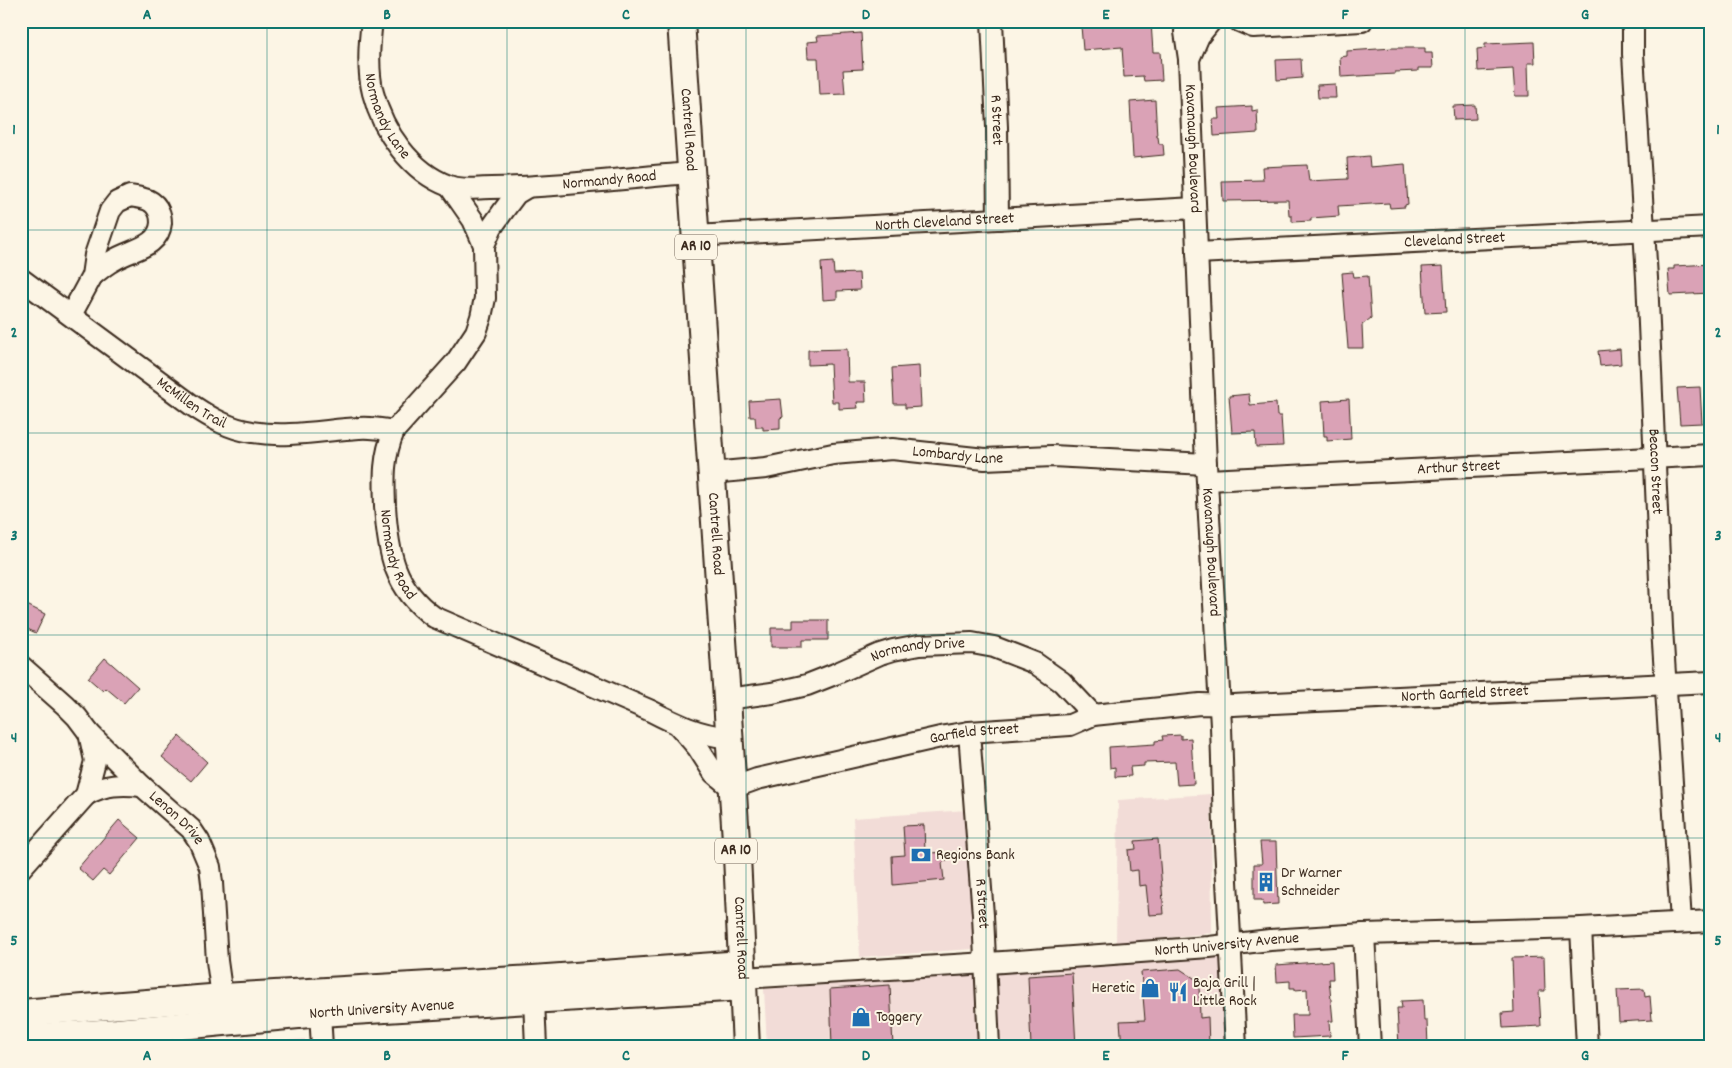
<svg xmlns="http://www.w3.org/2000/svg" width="1732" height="1068" font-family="Dekko,sans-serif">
	<rect width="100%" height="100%" fill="#fcf5e5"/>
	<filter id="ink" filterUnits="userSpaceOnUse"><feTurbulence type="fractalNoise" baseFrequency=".02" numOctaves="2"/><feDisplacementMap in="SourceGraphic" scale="10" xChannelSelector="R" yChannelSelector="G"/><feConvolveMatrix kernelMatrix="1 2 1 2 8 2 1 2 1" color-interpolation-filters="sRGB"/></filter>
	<g filter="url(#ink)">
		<!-- built -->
		<path fill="#f2dcd7" d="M1211,794L1212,933L1116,943L1118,800Z
			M967,810L973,949L860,957L853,818Z
			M1230,945L1236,1047H767L764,989L826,985V973Z
			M305,1039V1047H196Z"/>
		<!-- building -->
		<path fill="#daa2b6" stroke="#3b2a1e" d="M1151,22L1153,52H1160L1162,80L1144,81L1143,76L1124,77L1122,47L1083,50L1081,26Z
			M861,33L863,69L843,70L845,94L820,95L818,58H808L807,42L818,41L817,36Z
			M1534,42L1535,63H1528L1529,96H1515L1513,69L1478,71L1477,49L1485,48V44Z
			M1393,48H1425V53H1432L1433,68H1418V71L1395,72V74L1341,77L1340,57L1347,56V51Z
			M1301,59L1302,78L1277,80L1276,60Z
			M1335,84L1336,98H1318L1317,85Z
			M1155,100L1157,137H1158L1159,144H1163L1164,155L1133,158L1130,102Z
			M1475,105L1476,119L1454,120L1453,106Z
			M1252,106V111L1257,110L1258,133L1214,136L1213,119H1219L1218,108Z
			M1369,156L1370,167L1405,164L1408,204L1405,205V207L1390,208L1389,203L1338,206L1339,216L1311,218V221L1292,222V216H1289L1288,200L1223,201L1222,181L1263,180L1262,167L1307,165L1309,181L1348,179L1347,158Z
			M833,262L834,274L859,273L860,290L837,291V299L823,300L821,263Z
			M1711,264V293L1670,295L1668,269H1674V266Z
			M1443,266L1446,312L1425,313L1422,267Z
			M1353,272L1354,277L1368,276L1371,318L1362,325L1363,348H1348L1342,273Z
			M847,349L848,382H865L866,402H857L858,408L839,409V402H832L830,364L808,365V350Z
			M1620,349L1621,364L1600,366L1598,351Z
			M919,366L921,407L905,408V404H894L892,368Z
			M1700,387L1702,423L1680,424L1677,388Z
			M1249,394L1250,405L1276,403L1277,416H1281L1283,446L1256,447L1255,432L1232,433L1229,396Z
			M781,399L783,417L780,418V429L763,430V427H756L755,417H750L749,401Z
			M1349,399L1351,439L1327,441V436H1324L1322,401Z
			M21,602L45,614L36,633L21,626Z
			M793,620H828V640H802V647H771V628H793Z
			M105,658L138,687L124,703L106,688L103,691L88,678Z
			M1181,735V739L1191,738L1194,784L1177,785L1175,762L1144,763V766L1130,767L1131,776L1115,777V767L1110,768L1109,747L1155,744V741L1163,740L1162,736Z
			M179,736L207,762L191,781L162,757Z
			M119,820L140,838L109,875L103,870L93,881L78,868Z
			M924,825L925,853L960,852L942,863L944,880L893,885L892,856L905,855L903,826Z
			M1158,839L1164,914L1149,915L1146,885L1139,886L1138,870L1130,871L1128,850L1136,849L1135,841Z
			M1260,842H1276L1278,904L1263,905L1262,900H1254V864H1262Z
			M1544,957L1545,991H1539L1541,1026L1503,1028L1502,1013L1514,1012L1512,958Z
			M1332,961L1333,979H1329L1333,1021H1329L1330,1036L1293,1038L1292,1015H1308L1307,989L1295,990V988H1290V981L1277,982L1276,965Z
			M1180,969L1197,980L1199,984L1200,1018L1208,1017L1209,1047H1122L1120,1021L1145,1020L1141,972Z
			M1072,973L1076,1047H1031L1028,976Z
			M890,985L893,1047H832L830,989Z
			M1644,989L1645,997L1650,996L1652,1020L1619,1022L1617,990Z
			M1423,1000L1424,1021H1427L1428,1047H1399L1397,1008H1402L1401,1001Z"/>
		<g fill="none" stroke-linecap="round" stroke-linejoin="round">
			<defs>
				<g id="minor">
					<path id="s1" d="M372,21C369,44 367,70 373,93C383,132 411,172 449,186C462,191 477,188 491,188C558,187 624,178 691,173"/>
					<path id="s2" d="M992,21L997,127L998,219"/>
					<path id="s3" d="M1186,21L1185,32L1189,59L1206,464L1221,726L1224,826L1236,1047"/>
					<path d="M1239,21L1253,27L1362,21"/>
					<path id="s4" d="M1633,21V54L1647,278L1662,628L1681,922"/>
					<path d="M1189,59L1199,36L1211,21"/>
					<path d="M450,187L473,220L484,245"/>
					<path id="s5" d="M526,188L516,194L504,210L492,227L484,245L485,298L481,317L476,332L456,362L394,431C383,457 384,478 385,506C388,553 394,588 434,617L649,710C678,725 697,734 729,738"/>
					<path d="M130,196C143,198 154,199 159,212C161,216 161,219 161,223C159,248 131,249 114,260C106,264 99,270 92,276L95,255L110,211L117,202Z"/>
					<path id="s6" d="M695,236L1195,208"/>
					<path id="s7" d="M1197,253L1711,227"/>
					<path id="s8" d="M21,279L193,406C211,418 230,429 252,432C288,438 324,430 359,428C371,427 382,429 394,431"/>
					<path d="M71,315L92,276"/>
					<path id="s9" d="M711,473L766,468L833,454L892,449L985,459L1052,456L1206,464"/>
					<path id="s10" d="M1208,480L1711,455"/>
					<path id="s11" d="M21,666L65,705L77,717L89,733L142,786L191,829L199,841L210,867L212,883L217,961L224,1011"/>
					<path id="s12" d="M727,699L772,693L807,685L835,674L880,654L893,650L919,645L972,643L994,647L1035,663L1062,682L1093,715"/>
					<path id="s13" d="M679,726L698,748L714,773L732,788L757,779L945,736L969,732L1070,725L1093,715L1200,704L1233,705L1711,682"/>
					<path id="s14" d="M969,732L983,915L989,1047"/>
					<path d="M86,795C104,784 122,784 142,786"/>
					<path d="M21,868L86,795L95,761L89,733"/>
					<path d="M1581,928L1587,1047"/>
					<path d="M1364,934L1370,1047"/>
					<path id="s15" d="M743,978L1003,962L1209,947L1270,940L1364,934L1581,928L1711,921"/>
					<path d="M534,1000L536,1047"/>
					<path d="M320,1013L322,1047"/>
				</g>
				<g id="major">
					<path id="s16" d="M681,21L727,699L737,856L746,1047"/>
					<path d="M21,1013L223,997L533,979L742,964"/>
					<path id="s17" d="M21,1038L117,1032L320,1013L743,987"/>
				</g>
			</defs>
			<!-- minor casing -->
			<use href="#minor" stroke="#3b2a1e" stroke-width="24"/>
			<!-- major casing -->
			<use href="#major" stroke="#3b2a1e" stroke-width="30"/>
			<!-- minor -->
			<use href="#minor" stroke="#fcf5e5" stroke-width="20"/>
			<!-- major -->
			<use href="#major" stroke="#fcf5e5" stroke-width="26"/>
		</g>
	</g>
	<!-- grid -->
	<path fill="none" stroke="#0f766e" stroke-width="1" stroke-opacity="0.55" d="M267,21V1047M507,21V1047M746,21V1047M986,21V1047M1225,21V1047M1465,21V1047M21,230H1711M21,433H1711M21,635H1711M21,838H1711"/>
	<!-- icons -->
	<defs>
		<symbol id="bank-bare" viewBox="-9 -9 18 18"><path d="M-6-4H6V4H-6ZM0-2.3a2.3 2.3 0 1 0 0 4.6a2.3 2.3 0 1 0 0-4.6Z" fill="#1f6fb2" stroke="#fcf5e5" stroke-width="2.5" paint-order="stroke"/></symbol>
		<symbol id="building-bare" viewBox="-9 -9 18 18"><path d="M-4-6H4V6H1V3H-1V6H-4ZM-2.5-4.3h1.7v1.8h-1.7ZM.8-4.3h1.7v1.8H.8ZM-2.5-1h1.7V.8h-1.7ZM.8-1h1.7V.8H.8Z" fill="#1f6fb2" stroke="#fcf5e5" stroke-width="2.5" paint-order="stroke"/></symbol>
		<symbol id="shop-bare" viewBox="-9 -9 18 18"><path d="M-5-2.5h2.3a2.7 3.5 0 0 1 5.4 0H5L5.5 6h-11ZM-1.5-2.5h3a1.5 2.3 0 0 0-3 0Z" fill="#1f6fb2" stroke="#fcf5e5" stroke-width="2.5" paint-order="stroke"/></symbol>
		<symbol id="restaurant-bare" viewBox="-9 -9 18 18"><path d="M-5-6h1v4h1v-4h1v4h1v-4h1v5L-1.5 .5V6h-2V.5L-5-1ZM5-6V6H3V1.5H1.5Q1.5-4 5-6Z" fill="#1f6fb2" stroke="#fcf5e5" stroke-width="2.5" paint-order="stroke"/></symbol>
	</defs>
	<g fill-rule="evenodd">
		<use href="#bank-bare" x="907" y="841" width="28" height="28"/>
		<use href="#building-bare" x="1252" y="868" width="28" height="28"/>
		<use href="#shop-bare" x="1136" y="974" width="28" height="28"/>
		<use href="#restaurant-bare" x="1164" y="978" width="28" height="28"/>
		<use href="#shop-bare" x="847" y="1003" width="28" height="28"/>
	</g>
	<g text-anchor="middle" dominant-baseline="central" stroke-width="4" stroke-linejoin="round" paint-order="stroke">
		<!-- shield labels -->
		<g fill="#fcf5e5" stroke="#75675a" stroke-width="1">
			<rect x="675" y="234.5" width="42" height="25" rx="4"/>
			<rect x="715" y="838.5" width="42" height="25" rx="4"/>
		</g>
		<g font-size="15" font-weight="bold" fill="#3b2a1e">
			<text x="696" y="247">AR 10</text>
			<text x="736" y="851">AR 10</text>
		</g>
		<!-- street labels -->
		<g font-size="16" fill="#3b2a1e" stroke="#fcf5e5">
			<text stroke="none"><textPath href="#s1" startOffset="99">Normandy Lane</textPath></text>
			<text stroke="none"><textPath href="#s2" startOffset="99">R Street</textPath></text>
			<text stroke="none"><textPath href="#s16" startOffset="109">Cantrell Road</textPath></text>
			<text stroke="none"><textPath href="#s3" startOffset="128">Kavanaugh Boulevard</textPath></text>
			<text stroke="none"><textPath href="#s1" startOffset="358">Normandy Road</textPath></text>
			<text stroke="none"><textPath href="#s6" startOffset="250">North Cleveland Street</textPath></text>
			<text stroke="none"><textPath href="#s7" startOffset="258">Cleveland Street</textPath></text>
			<text stroke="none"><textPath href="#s8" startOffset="211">McMillen Trail</textPath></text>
			<text stroke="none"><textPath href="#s9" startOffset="249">Lombardy Lane</textPath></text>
			<text stroke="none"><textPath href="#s10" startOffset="251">Arthur Street</textPath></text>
			<text stroke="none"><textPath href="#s4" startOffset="451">Beacon Street</textPath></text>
			<text stroke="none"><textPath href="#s16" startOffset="514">Cantrell Road</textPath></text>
			<text stroke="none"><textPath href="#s5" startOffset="416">Normandy Road</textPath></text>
			<text stroke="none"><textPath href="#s3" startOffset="532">Kavanaugh Boulevard</textPath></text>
			<text stroke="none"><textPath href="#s12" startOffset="199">Normandy Drive</textPath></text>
			<text stroke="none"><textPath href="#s13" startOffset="825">North Garfield Street</textPath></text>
			<text stroke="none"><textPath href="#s13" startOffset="331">Garfield Street</textPath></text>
			<text stroke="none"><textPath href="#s11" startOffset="218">Lenon Drive</textPath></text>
			<text stroke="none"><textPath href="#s14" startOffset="172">R Street</textPath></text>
			<text stroke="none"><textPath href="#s16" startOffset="919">Cantrell Road</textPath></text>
			<text stroke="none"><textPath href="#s15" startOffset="485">North University Avenue</textPath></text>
			<text stroke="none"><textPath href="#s17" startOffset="362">North University Avenue</textPath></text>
		</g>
		<!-- poi labels -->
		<g font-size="16" fill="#3b2a1e" stroke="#fcf5e5" text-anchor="start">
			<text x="936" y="855">Regions Bank</text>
			<text x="1281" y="873">Dr Warner<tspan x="1281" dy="18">Schneider</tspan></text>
			<text x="1193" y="983">Baja Grill |<tspan x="1193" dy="18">Little Rock</tspan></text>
			<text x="1135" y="988" text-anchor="end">Heretic</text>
			<text x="876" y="1017">Toggery</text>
		</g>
	</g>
	<!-- margin -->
	<rect width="1732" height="1068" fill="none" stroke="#fcf5e5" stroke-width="55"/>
	<rect x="28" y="28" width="1676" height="1012" fill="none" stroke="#0f766e" stroke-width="2"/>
	<g font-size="16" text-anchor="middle" font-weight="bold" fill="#0f766e">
		<text x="147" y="19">A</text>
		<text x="387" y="19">B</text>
		<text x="626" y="19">C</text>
		<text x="866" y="19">D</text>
		<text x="1106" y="19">E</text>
		<text x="1345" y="19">F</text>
		<text x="1585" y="19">G</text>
		<text x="14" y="134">1</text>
		<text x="1718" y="134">1</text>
		<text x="14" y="337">2</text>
		<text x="1718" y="337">2</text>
		<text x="14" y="540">3</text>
		<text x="1718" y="540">3</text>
		<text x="14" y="742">4</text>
		<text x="1718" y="742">4</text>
		<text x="14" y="945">5</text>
		<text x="1718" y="945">5</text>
		<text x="147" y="1060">A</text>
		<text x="387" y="1060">B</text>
		<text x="626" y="1060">C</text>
		<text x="866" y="1060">D</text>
		<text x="1106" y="1060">E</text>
		<text x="1345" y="1060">F</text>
		<text x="1585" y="1060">G</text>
	</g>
</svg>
